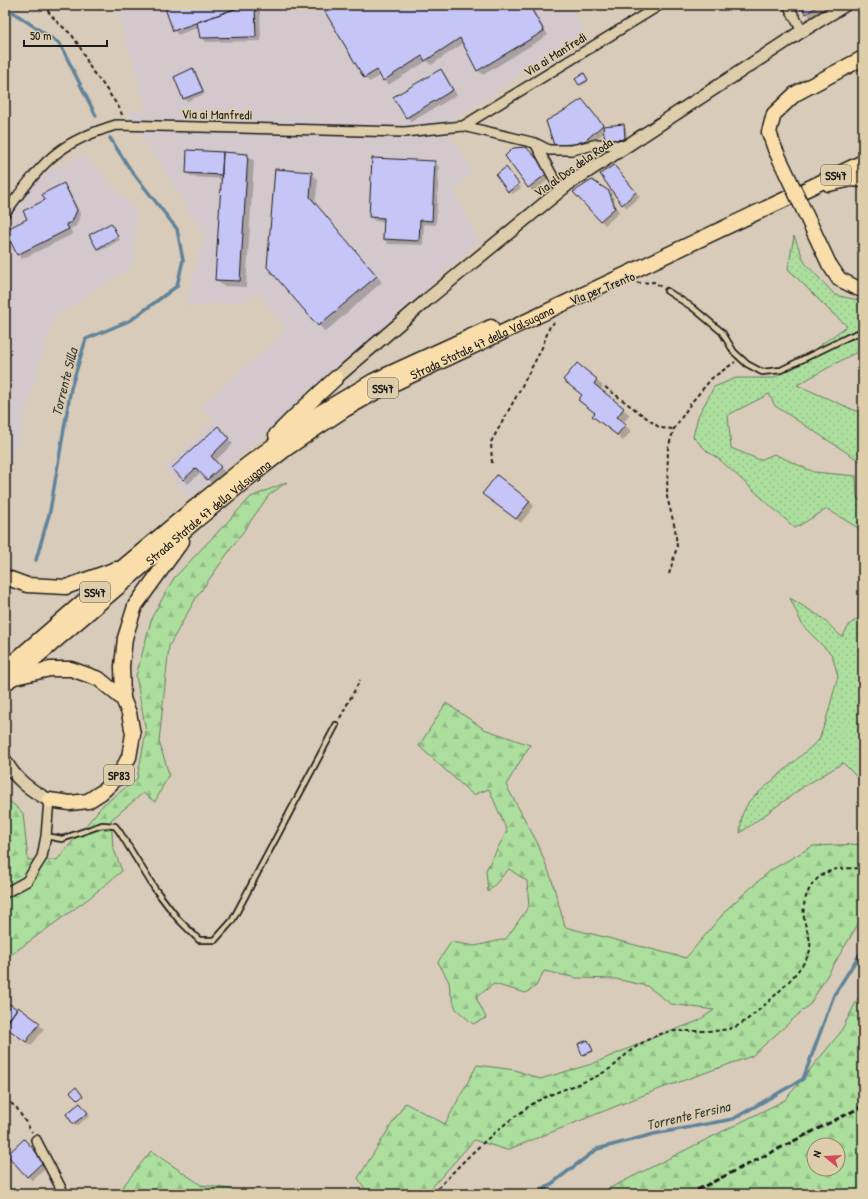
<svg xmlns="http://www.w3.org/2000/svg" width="868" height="1199" font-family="'Patrick Hand',sans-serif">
	<defs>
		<pattern id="green-dots" width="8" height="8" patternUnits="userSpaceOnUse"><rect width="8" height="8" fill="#acde9e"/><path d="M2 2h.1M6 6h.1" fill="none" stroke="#93be88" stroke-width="1.8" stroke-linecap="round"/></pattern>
		<pattern id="forest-firs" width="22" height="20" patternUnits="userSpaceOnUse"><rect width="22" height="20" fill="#acde9e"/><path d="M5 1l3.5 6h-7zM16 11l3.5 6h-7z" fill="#93be88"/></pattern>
	</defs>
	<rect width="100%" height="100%" fill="#d9cbb9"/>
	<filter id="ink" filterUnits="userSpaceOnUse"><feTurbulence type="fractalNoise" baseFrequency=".025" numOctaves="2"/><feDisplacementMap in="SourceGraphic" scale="8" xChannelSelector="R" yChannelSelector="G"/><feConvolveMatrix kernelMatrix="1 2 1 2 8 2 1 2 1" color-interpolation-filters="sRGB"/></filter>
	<g filter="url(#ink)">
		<!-- built -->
		<path fill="#d3c9cc" d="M114,5H571L584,32L445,126L472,173L454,191L479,241L245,452L190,499L164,468L214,421L201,406L286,330L257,292L249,301L185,307L204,235L127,112L146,109L136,72Z
			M84,154L136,211L133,266L53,318L5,485V218L41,174Z"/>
		<!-- green -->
		<path fill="url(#green-dots)" stroke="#647d5d" d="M794,236L805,263L835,295L863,301V350L851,355L797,385L863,414V463L775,406L769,394L728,415L731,448L760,460L774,454L814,472L856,476L857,498L863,502V531L827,509L795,528L719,459L708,452L693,437L698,416L714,387L736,378H774L847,326L831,312L788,269Z
			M790,598L821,617L842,637L850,624L863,615V783L843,763L803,787L740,833L742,815L749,801L819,740L826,720L838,676L832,655L803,626Z"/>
		<!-- forest -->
		<path fill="url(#forest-firs)" stroke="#647d5d" fill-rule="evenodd" d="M287,482L269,495L196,598L169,646L159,742L169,774L155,802L143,793L111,820L113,847L122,871L88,899L5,959V797L23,813L28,860H57L103,805L137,779L146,732L136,676L152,617L174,578L251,497Z
			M446,703L484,729L530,745L506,785L537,842L552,880L565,927L686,958L728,908L771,870L813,846L863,844V916L810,1004L752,1056L654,1091L507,1150L474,1140L426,1194H368L358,1178L405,1103L445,1124L477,1065L515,1070L540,1079L592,1064L653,1038L698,1021L714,1010L671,1004L647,986L616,979L577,978L544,971L536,986L526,993L494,984L476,997L486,1018L473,1024L456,1009L450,991L449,982L438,962L451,942L475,946L506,939L529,906L527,881L509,869L488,892L486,870L507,831L489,789L473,795L419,746Z
			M863,989V1194H842V1192L836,1194H598L785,1100L840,1033ZM814,1145H838V1169H814Z
			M151,1151L201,1185L230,1189L235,1194H127L120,1190Z"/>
		<!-- shadow -->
		<path fill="#0003" d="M165,5H250L255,7L260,11L261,41L206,42L201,37L199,27L178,35L174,30Z
			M322,5H530L548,35L483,75L478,70L464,43L431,65L427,61L388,85L384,80L381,75L369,82L365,77Z
			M802,5H830L811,18Z
			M193,70L196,72L205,94L187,101L184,99Z
			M440,70L445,75L457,95L411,122L407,117Z
			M585,76L588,82L581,86L576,79Z
			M582,100L604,127L623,125L626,128L627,141L609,143L605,132L590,144L560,149L555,144Z
			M514,149L552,177L533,192L529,187Z
			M247,155L254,161L246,287L223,286L216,280L223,179L192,177L187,173Z
			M435,162L439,167L436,225L424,224L423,245L388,244L384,239L385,222L375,221L370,217Z
			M618,170L640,197L627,208L623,204Z
			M509,172L521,188L512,194L497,176Z
			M311,173L318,180L315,204L382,282L325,332L268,267Z
			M64,184L68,189L81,215L76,226L70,229L73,234L22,259L18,254L28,219Z
			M574,192H608L613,197L619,213L605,225Z
			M113,227L120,240L100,251L98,248Z
			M564,380H596L603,386L600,390L630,415L623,423L631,431L623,441L600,422L596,414L586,406L583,396Z
			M218,427L233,444L215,461L225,472L212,484L201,472L188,484L173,468Z
			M488,498L530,501L534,506L521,523Z
			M5,1002L17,1010L18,1009L44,1029L31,1046L6,1026Z
			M588,1041L593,1052L584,1056L579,1045Z
			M83,1107L90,1116L76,1126L73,1123Z
			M28,1145L48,1166L32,1181L8,1155Z"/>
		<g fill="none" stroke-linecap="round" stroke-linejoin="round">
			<!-- stream -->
			<path stroke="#60849a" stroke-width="3.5" d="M5,12L14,13L60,44L96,116
				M36,560L50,511L71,388L86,339L131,320L177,286L183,260L177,229L130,169L110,138
				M538,1194L597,1149L654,1134L733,1119L803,1079L834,995L863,949"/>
		</g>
		<!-- building -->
		<path fill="#c6c5f7" stroke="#1c1c1c" d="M164,5H246L173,31Z
			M246,5L255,6L256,37L200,38L197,22Z
			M321,5H529L544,31L477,71L460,38L425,61L422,56L383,81L377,70L364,78Z
			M800,5H819L806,14Z
			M193,68L203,91L183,99L174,77Z
			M441,69L453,90L406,118L393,97Z
			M584,73L588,80L579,85L575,79Z
			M582,99L603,125L586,140L575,144L554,145L546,121L567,109Z
			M624,124L625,139L605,141L603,126Z
			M526,147L549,172L528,188L505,156L513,148Z
			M187,150L223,152L222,175L186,173Z
			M223,152L248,154L240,281L215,280Z
			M372,158L435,161L432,221L420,220L419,241L383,239L384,218L369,217Z
			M614,165L636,192L622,205L600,174Z
			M506,167L519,184L508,192L496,175Z
			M275,169L312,172L310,197L377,276L318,326L267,267Z
			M592,180L609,191L615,208L600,221L573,192Z
			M64,183L77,210L72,222L66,224L69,229L17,255L5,230L27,219L23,211L45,200L42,194Z
			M111,223L118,236L97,249L89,235Z
			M577,363L597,379L594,384L624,408L617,417L626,424L617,435L592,416L595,413L578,400L582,395L563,380Z
			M218,426L229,438L211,456L221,467L207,480L196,468L183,480L172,468Z
			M497,475L530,501L516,519L482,494Z
			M5,1001L17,1009L5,1026Z
			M18,1007L40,1023L26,1042L5,1027V1025Z
			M588,1040L593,1051L582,1055L578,1044Z
			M76,1087L83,1096L78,1100L70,1092Z
			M80,1103L88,1113L73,1124L66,1114Z
			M24,1139L44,1161L27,1177L7,1155Z"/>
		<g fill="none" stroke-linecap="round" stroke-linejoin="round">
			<defs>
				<path id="service" d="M667,291L692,307L722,332L734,352L747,364L762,372L781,370L848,337L863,331
					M46,836L62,839L102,825L115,826L119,831L155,889L178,919L199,940H215L232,921L336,725"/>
				<path id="minor" d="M788,5L802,31
					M463,126L535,143L549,150H572L598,144L627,146
					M535,143L560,190
					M5,213C21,192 37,168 58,152C75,139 96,131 116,125L405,132L463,126L660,5
					M5,893L27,881L42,857L46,836L49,800
					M36,1140L64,1194"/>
				<path id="secondary" d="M336,378L428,299L567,185L802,31L845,5
					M5,760C15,779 30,790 49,800"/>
				<g id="trunk">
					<path d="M775,149L769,132L774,114L795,94L863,58"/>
					<path d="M829,184L852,179L863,180"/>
					<path d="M829,264L839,279L857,288L863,290"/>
					<path d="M276,435L294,417L336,378"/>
					<path d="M5,577L27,585L66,587L116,569"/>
					<path d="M5,669L124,566L185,515L248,464L314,416L373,381L491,327"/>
					<path d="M15,677L50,669H71L99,679L123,699"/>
					<path id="s1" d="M5,684L197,520L255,473L286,449L317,428L346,409L376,392L809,188L863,162"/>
					<path d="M49,800L70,803L88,801L102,792L119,776L129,757L133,734L129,713L123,699L122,666L125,638L135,606L182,541"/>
				</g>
			</defs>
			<!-- service casing -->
			<use href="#service" stroke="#1c1c1c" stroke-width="8"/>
			<!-- minor casing -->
			<use href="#minor" stroke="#1c1c1c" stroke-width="12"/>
			<!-- secondary casing -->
			<use href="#secondary" stroke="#1c1c1c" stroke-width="15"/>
			<!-- trunk casing -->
			<use href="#trunk" stroke="#1c1c1c" stroke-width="17"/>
			<!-- path -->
			<path stroke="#1c1c1c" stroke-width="2" stroke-dasharray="4 3" stroke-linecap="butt" d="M43,5L56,21L72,35L81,49L92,71L102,83L120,109L122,115
				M637,283L655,282L661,287
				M605,387L660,428L674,429
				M492,463L491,442L516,397L541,350L550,326L554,323
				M669,574L677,547L675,528L667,497L668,448L674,429L691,403L712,378L735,362
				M340,718L360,680
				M5,1040L6,1041
				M5,1099L16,1107L32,1132
				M433,1194C458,1166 484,1140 514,1117C521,1113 527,1107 534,1103C558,1089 587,1084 611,1068C617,1064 623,1057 629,1052C639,1044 651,1037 663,1033C669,1031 675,1031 681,1031C694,1031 721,1032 732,1028C737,1027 742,1023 745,1021C762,1009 806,969 810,950C812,940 805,928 804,918C801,899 812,877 830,871C840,867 853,869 863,868"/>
			<!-- service -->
			<use href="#service" stroke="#decdaa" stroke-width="4.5"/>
			<!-- minor -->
			<use href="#minor" stroke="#decdaa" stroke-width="9"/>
			<!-- secondary -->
			<use href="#secondary" stroke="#decdaa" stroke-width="12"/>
			<!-- trunk -->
			<use href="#trunk" stroke="#f9deab" stroke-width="14"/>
			<!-- rail -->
			<path stroke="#1c1c1c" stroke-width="3" stroke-dasharray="6 3" stroke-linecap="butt" d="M689,1194L863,1106"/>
			<defs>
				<path id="trunk-bridge" d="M775,149L829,264"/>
			</defs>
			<!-- trunk-bridge casing -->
			<use href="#trunk-bridge" stroke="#1c1c1c" stroke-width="17" stroke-linecap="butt"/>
			<!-- trunk-bridge -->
			<use href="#trunk-bridge" stroke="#f9deab" stroke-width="14"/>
		</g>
	</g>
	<g text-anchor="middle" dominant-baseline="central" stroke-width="3" stroke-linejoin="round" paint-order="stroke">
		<!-- shield labels -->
		<g fill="#decdaa" stroke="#565147" stroke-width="1">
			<rect x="821" y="165" width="30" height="20" rx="3"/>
			<rect x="368" y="378" width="30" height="20" rx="3"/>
			<rect x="80" y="582" width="30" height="20" rx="3"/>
			<rect x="104" y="765" width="30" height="20" rx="3"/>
		</g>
		<g font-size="12" font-weight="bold" fill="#1c1c1c">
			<text x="836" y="175">SS47</text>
			<text x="383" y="388">SS47</text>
			<text x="95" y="592">SS47</text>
			<text x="119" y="775">SP83</text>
		</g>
		<!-- street labels -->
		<g font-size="13" fill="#1c1c1c" stroke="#decdaa">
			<text transform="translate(555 54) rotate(-32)">Via ai Manfredi</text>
			<text transform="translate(217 114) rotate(1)">Via ai Manfredi</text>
			<text transform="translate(573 167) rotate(-35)">Via al Dos dela Roda</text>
			<text transform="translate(602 288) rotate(-22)">Via per Trento</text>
			<text stroke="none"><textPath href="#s1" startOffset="590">Strada Statale 47 della Valsugana</textPath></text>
			<text stroke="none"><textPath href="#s1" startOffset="266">Strada Statale 47 della Valsugana</textPath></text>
		</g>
		<!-- water labels -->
		<g font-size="14" font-style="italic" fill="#333f46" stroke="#decdaa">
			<text transform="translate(64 382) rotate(-76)">Torrente Silla</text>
			<text transform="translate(688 1115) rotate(-13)">Torrente Fersina</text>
		</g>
	</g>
	<!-- margin -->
	<rect width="868" height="1199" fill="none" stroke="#decdaa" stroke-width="20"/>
	<rect x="10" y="10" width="848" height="1179" fill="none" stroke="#1c1c1c" stroke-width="1.5" filter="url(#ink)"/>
	<!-- north arrow -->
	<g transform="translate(826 1157) rotate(288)"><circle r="19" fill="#decdaa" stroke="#908671"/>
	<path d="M0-3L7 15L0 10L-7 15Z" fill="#d1495b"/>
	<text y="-6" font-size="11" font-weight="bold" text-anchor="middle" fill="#1c1c1c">N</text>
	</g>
	<!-- scale -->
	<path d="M24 40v6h83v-6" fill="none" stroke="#1c1c1c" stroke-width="2"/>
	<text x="30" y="40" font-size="12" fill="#1c1c1c" stroke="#decdaa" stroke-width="3" paint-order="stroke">50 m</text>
</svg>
